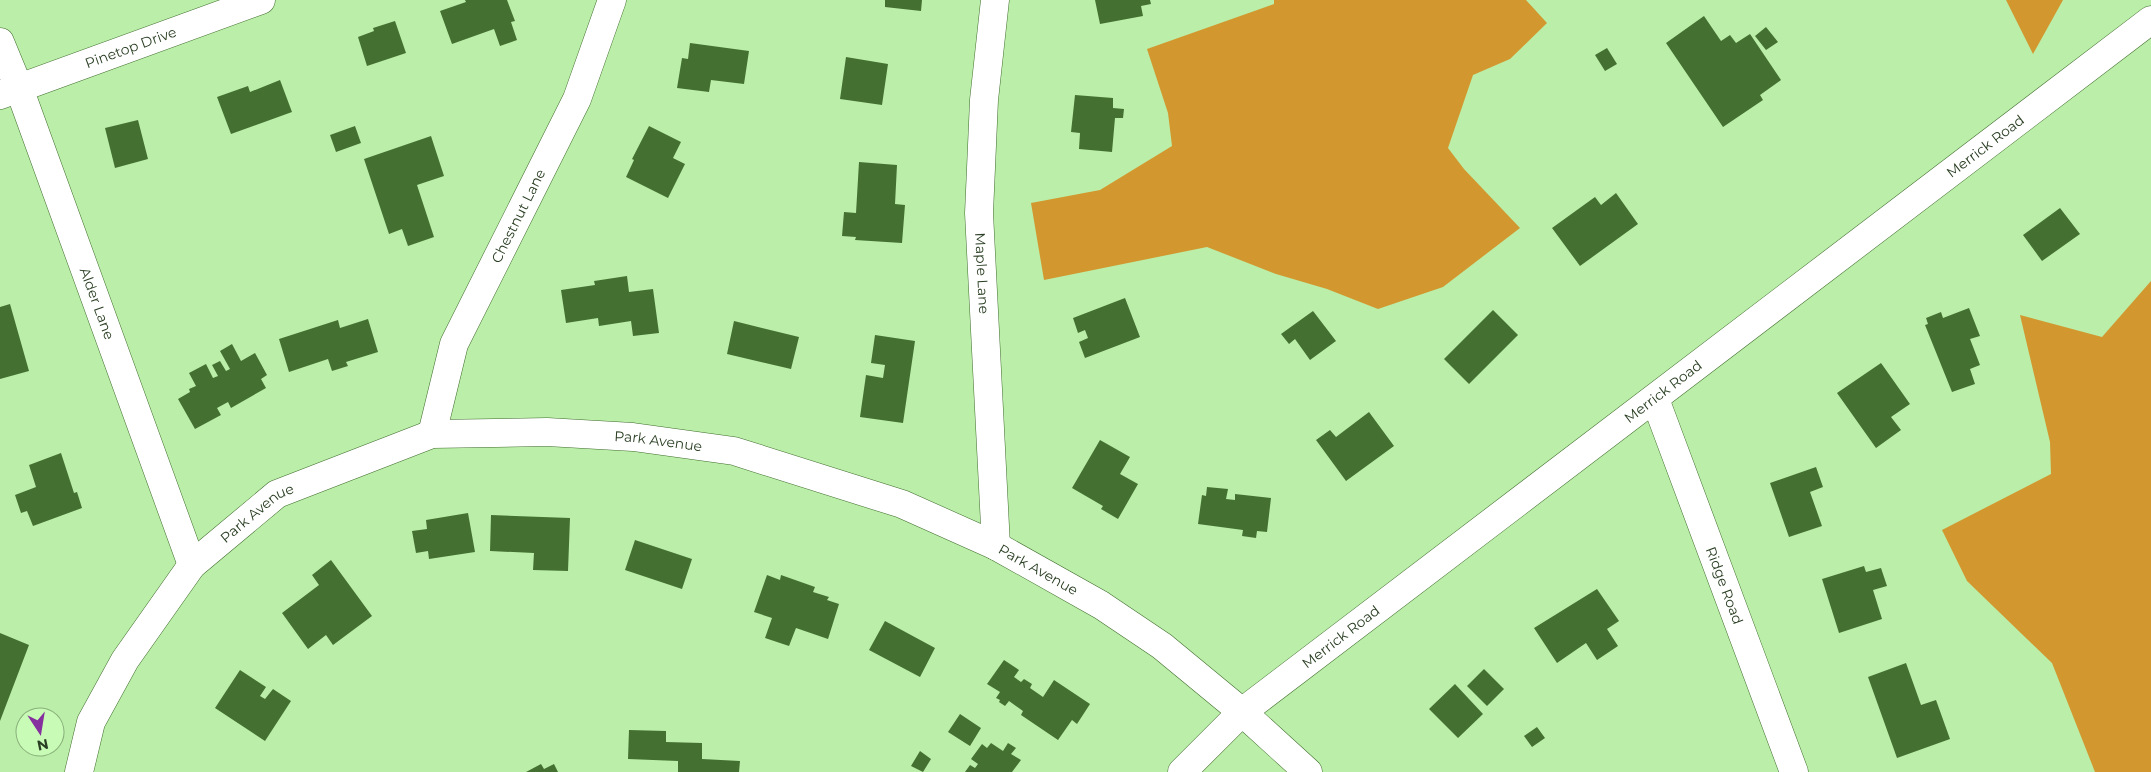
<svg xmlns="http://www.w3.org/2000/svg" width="2151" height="772" font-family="Montserrat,sans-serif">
	<rect width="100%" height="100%" fill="#bbeea8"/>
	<!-- forest -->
	<path fill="#d2982f" d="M1274,0H1526L1547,23L1510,59L1473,75L1448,148L1464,169L1520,228L1443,287L1378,309L1327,289L1276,274L1207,247L1044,280L1031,203L1100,190L1172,146L1168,113L1147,49L1274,4Z
		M2006,0H2063L2033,54Z
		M2151,281V772H2095L2052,663L1967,581L1942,530L2051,474L2050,442L2020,315L2102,337Z"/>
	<!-- building -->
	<path fill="#447132" d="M465,0H507L515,21L511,22L517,40L500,46L494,29L452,44L440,11L466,2Z
		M885,0H922L921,11L885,7Z
		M1095,0H1150L1151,4L1141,6L1143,16L1100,24Z
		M1704,16L1721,41L1730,35L1736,43L1750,34L1781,80L1760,95L1763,100L1723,127L1666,43Z
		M395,21L406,53L367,66L358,37L374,31L373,28Z
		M1766,27L1778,42L1766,50L1755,36Z
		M690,43L749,51L744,84L711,80L709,92L677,88L682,58L688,59Z
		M1607,48L1617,64L1605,71L1595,55Z
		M846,57L888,64L882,105L840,99Z
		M280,80L292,112L231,134L217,97L248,86L250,92Z
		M1075,95L1113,98V108L1124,109L1123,118H1115L1112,152L1079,149L1080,133L1071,132Z
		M138,120L148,159L115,168L105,128Z
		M355,126L361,143L336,152L330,135Z
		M649,126L681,142L673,158L685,164L668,198L626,177L634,160L632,159Z
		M431,136L444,176L417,185L434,237L408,246L402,229L389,234L364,159Z
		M859,162L897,165L895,204L905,205L902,243L855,240L856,237L842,236L844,212L856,213Z
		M1616,193L1638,224L1580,266L1552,228L1595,197L1601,205Z
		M2060,208L2080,234L2042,261L2023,235Z
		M627,276L629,292L653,289L659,333L633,336L631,321L599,326L598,318L566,323L561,290L595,285L594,281Z
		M1125,298L1140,337L1085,358L1079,342L1088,338L1085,330L1078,333L1073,318Z
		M10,304L29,371L0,379V307Z
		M1969,308L1980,336L1970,339L1980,365L1970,369L1975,384L1952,392L1925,325L1928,324L1926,318L1941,312L1943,318Z
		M1493,310L1518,335L1469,384L1444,359Z
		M1313,311L1336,341L1310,360L1295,339L1289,344L1281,334Z
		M368,319L378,352L346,362L348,366L332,371L328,359L289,372L279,339L338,320L340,328Z
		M734,321L799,337L791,369L727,354Z
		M875,335L915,341L903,423L860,417L866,375L883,378L885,365L871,363Z
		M232,344L241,361L255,353L267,375L261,379L266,388L231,408L228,402L217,408L221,415L195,429L178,399L190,392L189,389L196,386L189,373L206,364L213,378L218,376L212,365L220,361L226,371L230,369L220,351Z
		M1881,363L1910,404L1891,417L1901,430L1876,448L1837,393Z
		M1369,412L1394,446L1346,481L1316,440L1330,430L1336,437Z
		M1100,440L1130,457L1120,474L1138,484L1118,519L1101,509L1103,506L1072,488Z
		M61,453L74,493L77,492L82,508L33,526L27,511L21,513L15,495L36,487L29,465Z
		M1816,467L1823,487L1810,492L1822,526L1789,537L1770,483Z
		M1207,487L1228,489L1226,499L1235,500V494L1271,498L1267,532L1257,531L1256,538L1242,536L1243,530L1198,524L1202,495L1206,496Z
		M468,513L475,552L429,559L428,551L416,553L412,531L427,529L426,520Z
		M491,515L570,518L568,571L533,570L534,553L490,551Z
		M635,540L692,559L682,589L625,570Z
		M331,560L372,616L333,645L326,635L308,649L282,613L319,585L312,575Z
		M1864,566L1866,572L1881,568L1887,586L1873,590L1882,619L1839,633L1822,579Z
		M767,575L780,580L781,575L815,587L813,592L829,597L827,600L839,604L828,639L796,628L789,646L765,638L772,618L754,612Z
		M1597,589L1619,621L1607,629L1618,646L1597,660L1586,643L1557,663L1534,628Z
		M885,621L935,648L920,677L869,650Z
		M0,633L29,645L0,721Z
		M1004,660L1019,670L1014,677L1021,682L1024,679L1032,684L1030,688L1043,697L1054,680L1090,704L1077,724L1072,720L1058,740L1021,715L1023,711L1009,701L1005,706L999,702L1000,700L996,698L1000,692L987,684Z
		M1906,663L1921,705L1936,700L1950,739L1897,758L1868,677Z
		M1484,669L1504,689L1487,706L1467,686Z
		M240,670L266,687L260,696L265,699L273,689L291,701L265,741L215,708Z
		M1455,684L1483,714L1458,738L1429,709Z
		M960,714L981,728L970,746L948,732Z
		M1537,727L1545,738L1532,747L1524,736Z
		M629,730L666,731V742L702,743V759L740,761L739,772H678V761L628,759Z
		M991,743L1003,751L1008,743L1016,748L1011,754L1021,760L1012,772H965L970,765L975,768L978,764L971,759L982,744L987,748Z
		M920,751L931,759L923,772L911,766Z
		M541,764L544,769L554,764L558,772H526Z"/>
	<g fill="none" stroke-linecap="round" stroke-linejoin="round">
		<defs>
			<g id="minor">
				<path id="s1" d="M995,0L984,100L979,213L996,546"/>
				<path id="s2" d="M0,42L19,88L192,565"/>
				<path id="s3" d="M0,95L261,0"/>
				<path id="s4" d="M1655,399L1794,772"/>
				<path id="s5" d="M432,434L454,344L577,99L612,0"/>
				<path id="s6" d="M79,772L91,722L125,660L192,565L277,494L432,434L547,432L633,437L734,451L902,504L996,546L1101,605L1162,646L1242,712L1308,772"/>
				<path id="s7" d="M1182,772L1242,712L2151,20"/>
			</g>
		</defs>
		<!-- minor casing -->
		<use href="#minor" stroke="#406d2e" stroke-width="29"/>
		<!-- minor -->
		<use href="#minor" stroke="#fff" stroke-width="28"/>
	</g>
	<g text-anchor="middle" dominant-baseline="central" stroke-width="5" stroke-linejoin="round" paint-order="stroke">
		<!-- street labels -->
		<g font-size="14" fill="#2a3f23" stroke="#c8fbb5">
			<text stroke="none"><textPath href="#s3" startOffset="139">Pinetop Drive</textPath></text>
			<text stroke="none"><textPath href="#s7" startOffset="1019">Merrick Road</textPath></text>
			<text stroke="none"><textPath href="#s5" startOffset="236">Chestnut Lane</textPath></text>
			<text stroke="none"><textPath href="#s1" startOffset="274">Maple Lane</textPath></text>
			<text stroke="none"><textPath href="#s2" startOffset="279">Alder Lane</textPath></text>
			<text stroke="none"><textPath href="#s7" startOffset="614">Merrick Road</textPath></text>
			<text stroke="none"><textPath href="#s6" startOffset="742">Park Avenue</textPath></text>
			<text stroke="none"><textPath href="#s6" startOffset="322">Park Avenue</textPath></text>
			<text stroke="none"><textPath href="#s6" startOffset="1146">Park Avenue</textPath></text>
			<text stroke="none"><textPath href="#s4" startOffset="199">Ridge Road</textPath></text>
			<text stroke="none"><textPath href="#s7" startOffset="209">Merrick Road</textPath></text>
		</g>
	</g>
	<!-- north arrow -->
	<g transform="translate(40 732) rotate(168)"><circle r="24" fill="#c8fbb5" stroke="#89b07b"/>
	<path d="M0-4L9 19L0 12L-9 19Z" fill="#85309e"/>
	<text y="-8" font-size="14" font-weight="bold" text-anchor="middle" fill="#2a3f23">N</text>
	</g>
</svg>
